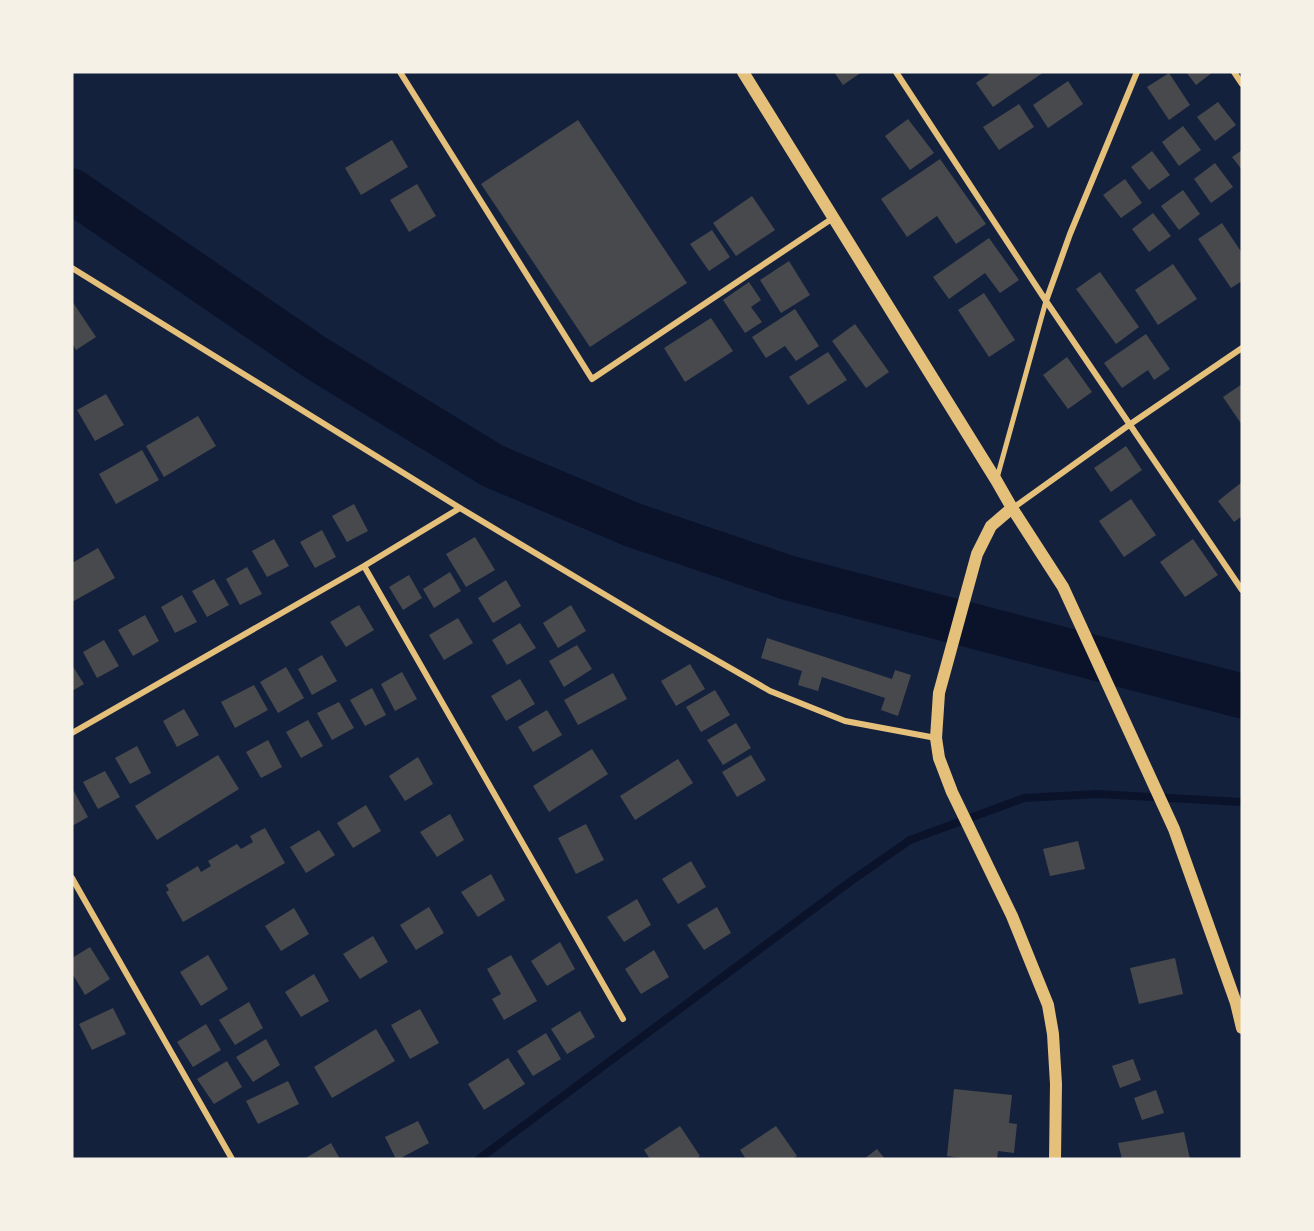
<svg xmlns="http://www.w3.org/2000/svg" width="1314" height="1231" font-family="Mulish,sans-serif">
	<rect width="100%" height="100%" fill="#14213d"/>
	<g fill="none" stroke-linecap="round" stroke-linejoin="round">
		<!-- stream -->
		<path stroke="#0b132b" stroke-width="8" d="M479,1159L851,881L910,840L1024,798L1097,794L1242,802"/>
		<!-- river -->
		<path stroke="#0b132b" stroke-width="45" d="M72,191L316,358L493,466L633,525L789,578L1242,696"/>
	</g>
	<!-- building -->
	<path fill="#48494c" d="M834,72H862L843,85Z
		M992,72H1044L993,107L976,83Z
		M1186,72H1213L1196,85Z
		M1169,73L1190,105L1169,120L1147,87Z
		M1068,81L1083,104L1048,128L1033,105Z
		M1218,102L1236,125L1215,141L1197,117Z
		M1019,104L1034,127L999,150L983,127Z
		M908,119L934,153L910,170L885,136Z
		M578,120L687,283L590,347L481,184Z
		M1183,126L1201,150L1179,166L1162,142Z
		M392,140L408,167L361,195L345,168Z
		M1242,150V170L1232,157Z
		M1152,151L1170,175L1149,190L1131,167Z
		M940,159L986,224L956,244L937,216L907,237L881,199Z
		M1215,163L1233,187L1211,203L1194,179Z
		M1125,179L1142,203L1121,218L1103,195Z
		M417,184L436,216L409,232L390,200Z
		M1183,190L1200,214L1179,230L1161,206Z
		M752,196L775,230L736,256L713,223Z
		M1153,213L1171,236L1149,252L1132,229Z
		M1222,223L1242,253V281L1231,288L1198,239Z
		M712,230L730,257L709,271L690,244Z
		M989,238L1019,280L1000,293L985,273L949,299L933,277Z
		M789,261L810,295L781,313L760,280Z
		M1173,264L1197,299L1158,325L1135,290Z
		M1100,272L1139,327L1116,344L1076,289Z
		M749,282L761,300L751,307L762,322L745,333L723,300Z
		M984,293L1015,340L989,357L958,310Z
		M72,301L96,337L76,350L72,343Z
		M795,309L819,346L796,361L785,346L766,358L752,337Z
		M711,318L733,351L685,382L664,348Z
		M855,324L889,372L866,388L832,341Z
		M1146,334L1170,369L1154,380L1148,370L1122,388L1104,363Z
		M828,352L847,380L808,405L789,377Z
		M1067,357L1092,392L1068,409L1043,375Z
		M1242,384V425L1223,397Z
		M106,394L124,425L95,441L77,410Z
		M198,416L216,446L164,477L146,446Z
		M1126,446L1142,470L1111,492L1094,468Z
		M142,450L159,480L116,504L99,474Z
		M1242,482V516L1234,522L1218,501Z
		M1131,499L1156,535L1124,557L1099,521Z
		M354,504L368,531L347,542L332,516Z
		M322,530L336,557L315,568L300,542Z
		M475,537L495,570L466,587L446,554Z
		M274,539L289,566L267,577L252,551Z
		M1193,539L1218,575L1185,597L1160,562Z
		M98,548L115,578L72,602V563Z
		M247,567L262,594L240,605L226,579Z
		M450,572L461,591L434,608L423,589Z
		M409,575L422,598L403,610L389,587Z
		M214,579L229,605L207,617L192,591Z
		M506,580L521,606L493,623L478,598Z
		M182,595L197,622L175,633L161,607Z
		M359,605L374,630L346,647L330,622Z
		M571,605L586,631L558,648L543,623Z
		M145,615L159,641L133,656L118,630Z
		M458,618L473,643L444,660L429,635Z
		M520,623L536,648L507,665L492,640Z
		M767,638L892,679L895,670L911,675L898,716L881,710L885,698L822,677L818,691L798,685L802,671L761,658Z
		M104,640L119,666L97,678L83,652Z
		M577,645L592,669L564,687L549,661Z
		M322,655L337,681L312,695L298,669Z
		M690,664L705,689L676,706L661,681Z
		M72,665L84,684L72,691Z
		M286,667L304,698L278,713L260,682Z
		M402,672L417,699L395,711L381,684Z
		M613,673L627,699L578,725L564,700Z
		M520,679L535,704L506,721L491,696Z
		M254,685L268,710L235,728L221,702Z
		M372,688L386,715L365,726L350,700Z
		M715,690L730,715L701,732L686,707Z
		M339,702L354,728L332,740L317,713Z
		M184,709L199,735L177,747L163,721Z
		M547,710L562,735L533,752L518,727Z
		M308,720L323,746L301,758L286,732Z
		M736,723L751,748L723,765L707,740Z
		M268,740L282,767L261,778L246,752Z
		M137,746L151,773L130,784L115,758Z
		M592,749L608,774L549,812L533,786Z
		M218,755L239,789L157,840L135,806Z
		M751,755L766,780L737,797L722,772Z
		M418,757L433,784L405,801L389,776Z
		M678,759L693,783L635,820L620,796Z
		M105,771L120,797L98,809L83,782Z
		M72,788L88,817L72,826Z
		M366,805L381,831L353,848L337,823Z
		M450,814L464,840L437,857L420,832Z
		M586,824L604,860L576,874L558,838Z
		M265,828L285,863L183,922L166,892L169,890L166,885L198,866L201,872L211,866L208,861L237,844L241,849L253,842L250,836Z
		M319,830L335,855L306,873L290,847Z
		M1078,841L1085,869L1050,876L1043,849Z
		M691,861L706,887L678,904L662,879Z
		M491,874L505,900L478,917L461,892Z
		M637,899L651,925L624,942L607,917Z
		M429,907L444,933L416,950L400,925Z
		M717,907L731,933L704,950L687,925Z
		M294,908L309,934L281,951L265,926Z
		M373,936L388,962L360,979L343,954Z
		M560,942L575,969L547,986L531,961Z
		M90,947L110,979L85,995L72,973V958Z
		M654,950L669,977L641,994L625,969Z
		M208,955L228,989L201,1006L180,972Z
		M511,955L537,1001L504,1020L492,999L501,994L487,969Z
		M1175,958L1183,994L1139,1004L1130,968Z
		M314,974L329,1001L301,1017L285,992Z
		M249,1002L263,1028L235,1045L219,1020Z
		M113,1008L126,1034L92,1050L79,1024Z
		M420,1009L439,1043L410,1059L391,1025Z
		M580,1011L595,1037L567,1054L551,1029Z
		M206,1024L221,1050L193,1067L177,1042Z
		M376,1029L395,1061L332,1098L314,1067Z
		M546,1033L561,1059L533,1076L517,1051Z
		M266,1039L280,1065L253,1082L236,1057Z
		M508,1058L525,1084L484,1110L468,1084Z
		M1133,1059L1141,1080L1120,1088L1112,1066Z
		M227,1061L242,1087L214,1104L197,1079Z
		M288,1081L299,1104L258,1124L246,1101Z
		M954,1089L1012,1095L1009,1123L1017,1124L1014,1153L998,1151L997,1159H969L947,1156Z
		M1156,1090L1164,1113L1142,1120L1134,1098Z
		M418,1121L429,1143L399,1159H396L385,1137Z
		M680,1126L700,1156L696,1159H650L644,1150Z
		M776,1126L797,1156L792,1159H746L740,1150Z
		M1184,1132L1190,1159H1122L1118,1143Z
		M331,1143L340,1159H304Z
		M877,1149L885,1159H864Z"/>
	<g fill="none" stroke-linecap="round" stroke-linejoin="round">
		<!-- pedestrian -->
		<path stroke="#e5c07b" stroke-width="5" d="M997,478L1046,301"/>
		<!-- minor -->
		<path stroke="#e5c07b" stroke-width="6" d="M400,72L592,379L833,218
			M896,72L1046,301L1242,590
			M1234,72L1242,84
			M72,268L460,508L664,630L770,691L845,721L936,738
			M1046,301L1070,234L1137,72
			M1013,508L1129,425L1242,348
			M364,566L623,1019
			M72,733L364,566L460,508
			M72,878L232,1159"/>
		<!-- secondary -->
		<path stroke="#e5c07b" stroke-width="12" d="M743,72L996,480L1012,508L1063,587L1174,829L1236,1003L1242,1028
			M1012,508L991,526L977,554L939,693L936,738L939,758L952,792L1012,916L1048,1005L1053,1034L1056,1084L1055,1159"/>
	</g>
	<!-- border -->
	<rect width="1314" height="1231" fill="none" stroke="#f6f1e7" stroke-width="147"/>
</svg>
